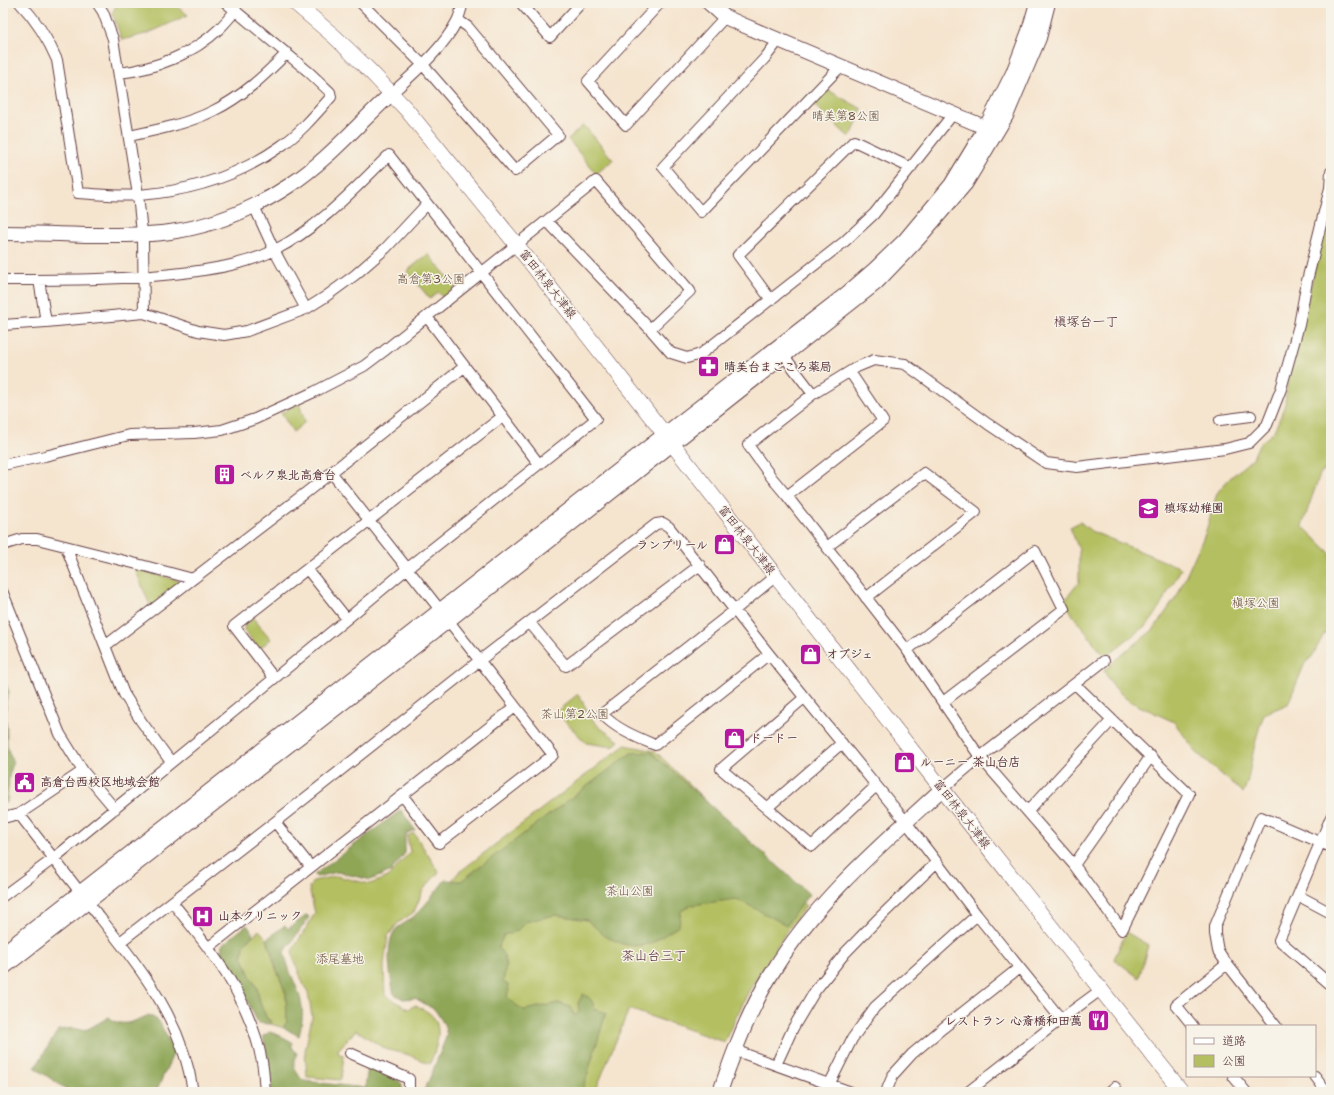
<svg xmlns="http://www.w3.org/2000/svg" width="1334" height="1095" font-family="'Shantell Sans','Klee One',sans-serif">
	<rect width="100%" height="100%" fill="#f7f3e8"/>
	<filter id="ink" filterUnits="userSpaceOnUse"><feTurbulence type="fractalNoise" baseFrequency=".025" numOctaves="2"/><feDisplacementMap in="SourceGraphic" scale="8" xChannelSelector="R" yChannelSelector="G"/><feConvolveMatrix kernelMatrix="1 2 1 2 8 2 1 2 1" color-interpolation-filters="sRGB"/></filter>
	<filter id="wash" filterUnits="userSpaceOnUse"><feTurbulence type="fractalNoise" baseFrequency=".012" numOctaves="4" result="noise"/><feDisplacementMap in="SourceGraphic" scale="16" xChannelSelector="R" yChannelSelector="G"/><feGaussianBlur stdDeviation="0.9" result="paint"/><feColorMatrix in="noise" values="0 0 0 0 0 0 0 0 0 0 0 0 0 0 0 0 0 1.4 0 .05"/><feComposite in="paint" operator="in"/></filter>
	<g filter="url(#wash)">
		<rect width="100%" height="100%" fill="#f5e4ce"/>
		<!-- green -->
		<path fill="#b3bf61" stroke="#7e6f46" d="M118,3H172L188,15L149,33L122,40L112,13Z
			M826,89L862,109L853,132L849,137L812,103Z
			M584,125L613,160L596,174L568,139Z
			M1331,201V464L1320,474L1302,526C1313,535 1321,545 1331,554V631L1324,634L1312,657L1305,663L1288,704L1264,714C1258,730 1254,747 1251,763C1249,774 1248,783 1243,793L1197,753L1174,722L1131,702L1124,697L1114,687L1104,671L1115,660L1153,630L1177,596L1205,534L1217,493L1228,480L1253,458L1259,444L1273,433L1280,418L1285,404L1287,385Z
			M428,254L456,287L443,298L438,292L430,299L407,271Z
			M299,403L305,422L293,432L281,413Z
			M1080,522L1091,531L1181,568C1178,576 1174,581 1170,588C1163,599 1159,612 1149,623L1106,656L1101,652L1072,614L1065,600L1079,582V550L1070,527Z
			M135,569L177,580L180,583L151,608Z
			M253,618L271,639L259,649L244,630L245,625Z
			M578,694L593,720L599,727L619,741L613,747L586,743L556,712Z
			M625,745L655,751L791,884L787,887L806,906L786,932L749,991L724,1042L629,1009L595,1092H466L455,1017L404,939L458,873Z
			M414,833L439,872L423,890L414,912L398,923L388,936L384,965L385,995L408,1009L416,1005C422,1009 430,1012 434,1018C443,1032 435,1050 430,1064L409,1055L385,1049L356,1030L338,1050L339,1054L344,1055L341,1080L307,1077L305,1051L312,1017L308,992L304,986L293,957L292,951L315,913L309,888L313,881L337,876L370,884L388,877L410,852L407,836Z
			M259,930L267,939L276,968L286,994L287,1022L285,1024L284,1028L271,1024V1021L267,1019L260,1003L257,988L250,976L242,956L245,943Z
			M1126,932L1148,945L1139,978L1114,959Z"/>
		<!-- forest -->
		<path fill="#8ea657" stroke="#6c6241" d="M3,677L9,692L6,701L7,747L13,763L9,776L7,802L3,804Z
			M651,752L809,894L786,925L737,899L692,905L681,911L679,926L650,944L634,946L623,944L606,937L587,920L555,915L525,922L517,931L504,935L498,948L504,955L506,966L503,982L508,985L509,990L507,996L513,1003L524,1010L558,1003L571,1007L574,1015H577L579,1012L578,1003L583,994C591,998 593,1001 594,1009L606,1013L582,1092H423L429,1080L447,1035L444,1024L435,1010L415,998L403,999L394,994C390,978 384,940 397,928C404,923 412,919 417,913C428,903 436,891 445,880L461,881L631,753Z
			M401,810L415,830L407,833L405,837V853L391,871L371,880L337,872L317,877L314,875Z
			M307,915L309,917L284,953C287,961 289,971 293,979C303,1002 305,1011 299,1036L284,1028L285,1024L287,1022L286,994L276,968L267,939L285,925L288,929Z
			M247,925L252,932L253,935L245,943L242,956L250,976L257,988L260,1003L267,1019L271,1021V1024L258,1023L234,973L221,953L222,945Z
			M149,1015L159,1021L174,1052L156,1092H67L66,1089L35,1068L58,1030L73,1028L81,1030L88,1029L109,1017C121,1029 135,1021 149,1015Z
			M270,1032L281,1036L292,1042V1047L297,1054L294,1062V1067C298,1071 297,1076 304,1081L365,1088L368,1066L398,1080L402,1084V1092H272L271,1076L263,1036Z"/>
	</g>
	<g filter="url(#ink)">
		<g fill="none" stroke-linecap="round" stroke-linejoin="round">
			<defs>
				<path id="street" d="M20,3C36,20 48,39 57,60L78,193C98,194 119,197 139,195C190,191 239,176 281,146C300,133 316,114 331,97L330,92L310,73L226,3
					M97,3L103,12L113,39L138,195L143,242L144,313
					M361,3L423,65L515,171L558,135L468,27L458,20
					M521,3L550,37L581,3
					M660,3L588,81L626,125L725,17
					M778,41L765,58L663,167L701,212L841,66
					M119,73C155,69 193,54 219,29C225,23 231,16 236,10
					M391,94C415,72 442,50 457,21C460,15 461,9 463,3
					M129,136C157,130 187,124 213,111C242,97 265,75 287,53
					M254,206L274,250L306,309
					M547,221L650,329L671,353L687,358L701,354L844,242L874,214L953,114
					M3,280C66,280 128,280 191,272C219,268 249,263 275,250C320,227 354,189 389,155L596,419L408,568L347,619L53,859L3,896
					M39,280L46,322
					M771,300L738,255L854,141L911,168
					M427,317L539,464
					M3,325L46,322L144,313L198,331L224,335L247,331L306,309L325,297L355,275L386,248L427,204
					M784,356L813,394
					M1220,420L1251,416
					M3,465L45,456L129,435L194,433L222,430L255,419L314,392L364,366L384,351L596,181L690,291L650,329
					M331,472L441,611L553,755L439,843L403,796
					M787,496L883,421L850,372
					M3,545L22,539H37L141,565L193,579
					M66,547L124,694L141,721L171,762
					M827,547L924,473L976,512L866,598
					M307,569L347,619
					M3,593L60,734L83,771L115,809
					M529,622L566,666L700,565
					M105,646L308,491L464,367
					M907,650L1035,551L1064,609L943,702
					M769,654L655,745C636,737 616,729 602,714L735,610L776,576
					M274,678L234,626L503,416
					M1075,684L1189,794L1122,930L1074,865L980,757L907,650L787,496L772,478L748,445L813,394L857,367L874,360L905,364L988,424L1046,463L1077,467L1225,449L1249,443L1267,425L1281,389L1299,325L1307,281L1330,188L1331,172
					M804,698L721,769L812,846L876,786
					M942,789L980,757L1104,661
					M767,808L842,743
					M1028,811L1112,720
					M19,814L83,771
					M1331,817L1279,940L1331,985
					M3,818L19,814C44,846 69,878 94,910C139,967 182,1017 193,1092
					M275,822L310,866
					M1074,865L1151,756
					M1299,896L1331,913
					M172,902C212,951 250,997 262,1062C264,1072 264,1082 265,1092
					M120,942L275,822L479,661L656,524L663,523L669,527L769,654L906,822L977,915L1061,1019
					M209,947C310,867 413,788 515,707
					M1193,1026L1176,1005L1227,964
					M1276,1026L1227,964L1218,951L1215,934V926L1261,817L1331,847
					M734,1050L851,1092
					M350,1053L409,1079V1092
					M776,1065L793,1028L815,991L845,953L879,918L937,862
					M1233,1076L1246,1092
					M1315,1076L1327,1092
					M829,1085L852,1039L875,1007L977,915
					M886,1092L893,1075L912,1054L943,1028L1019,968
					M968,1092L1061,1019L1102,989
					M1109,1092L1115,1087L1118,1092"/>
				<path id="secondary" d="M709,3L725,17L743,25L994,131
					M3,233C30,233 58,234 85,235C113,235 142,236 170,232C212,226 254,209 290,185C328,160 358,124 391,94
					M3,953L678,424L845,295L875,269L905,240L951,185L986,127L1013,73L1029,31L1037,3
					M3,968L449,620L876,283L918,239L966,183L1006,116L1039,38L1048,3
					M720,1092C734,1050 749,1011 772,973C815,901 881,845 942,789"/>
				<path id="primary" d="M295,3L335,37L371,72L406,109L516,244L942,789L1182,1092"/>
			</defs>
			<!-- street casing -->
			<use href="#street" stroke="#643d43" stroke-width="12"/>
			<!-- secondary casing -->
			<use href="#secondary" stroke="#643d43" stroke-width="16"/>
			<!-- primary casing -->
			<use href="#primary" stroke="#643d43" stroke-width="16"/>
			<!-- street -->
			<use href="#street" stroke="#fff" stroke-width="10"/>
			<!-- secondary -->
			<use href="#secondary" stroke="#fff" stroke-width="14"/>
			<!-- primary -->
			<use href="#primary" stroke="#fff" stroke-width="15"/>
		</g>
	</g>
	<!-- icons -->
	<defs>
		<symbol id="pharmacy-square" viewBox="-11 -11 22 22"><rect x="-9" y="-9" width="18" height="18" rx="4" fill="#b5179e" stroke="#f7f3e8"/><path d="M-2-6h4v4h4v4h-4v4h-4v-4h-4v-4h4Z" fill="#fff"/></symbol>
		<symbol id="building-square" viewBox="-11 -11 22 22"><rect x="-9" y="-9" width="18" height="18" rx="4" fill="#b5179e" stroke="#f7f3e8"/><path d="M-4-6H4V6H1V3H-1V6H-4ZM-2.5-4.3h1.7v1.8h-1.7ZM.8-4.3h1.7v1.8H.8ZM-2.5-1h1.7V.8h-1.7ZM.8-1h1.7V.8H.8Z" fill="#fff"/></symbol>
		<symbol id="school-square" viewBox="-11 -11 22 22"><rect x="-9" y="-9" width="18" height="18" rx="4" fill="#b5179e" stroke="#f7f3e8"/><path d="M0-5L7-2L0 1L-7-2ZM-4 1L0 2.5L4 1V4Q0 6-4 4Z" fill="#fff"/></symbol>
		<symbol id="shop-square" viewBox="-11 -11 22 22"><rect x="-9" y="-9" width="18" height="18" rx="4" fill="#b5179e" stroke="#f7f3e8"/><path d="M-5-2.5h2.3a2.7 3.5 0 0 1 5.4 0H5L5.5 6h-11ZM-1.5-2.5h3a1.5 2.3 0 0 0-3 0Z" fill="#fff"/></symbol>
		<symbol id="civic-square" viewBox="-11 -11 22 22"><rect x="-9" y="-9" width="18" height="18" rx="4" fill="#b5179e" stroke="#f7f3e8"/><path d="M-.6-6.5H3V-4.5H.6V-3L4-1V1h2V6H-6V1h2V-1L-.6-3ZM-1.2 2.5V6h2.4V2.5Z" fill="#fff"/></symbol>
		<symbol id="hospital-square" viewBox="-11 -11 22 22"><rect x="-9" y="-9" width="18" height="18" rx="4" fill="#b5179e" stroke="#f7f3e8"/><path d="M-5-5h3v3.5h4V-5h3V5h-3V1.5h-4V5h-3Z" fill="#fff"/></symbol>
		<symbol id="restaurant-square" viewBox="-11 -11 22 22"><rect x="-9" y="-9" width="18" height="18" rx="4" fill="#b5179e" stroke="#f7f3e8"/><path d="M-5-6h1v4h1v-4h1v4h1v-4h1v5L-1.5 .5V6h-2V.5L-5-1ZM5-6V6H3V1.5H1.5Q1.5-4 5-6Z" fill="#fff"/></symbol>
	</defs>
	<g fill-rule="evenodd">
		<use href="#pharmacy-square" x="696" y="354" width="25" height="25"/>
		<use href="#building-square" x="212" y="462" width="25" height="25"/>
		<use href="#school-square" x="1136" y="496" width="25" height="25"/>
		<use href="#shop-square" x="712" y="532" width="25" height="25"/>
		<use href="#shop-square" x="798" y="642" width="25" height="25"/>
		<use href="#shop-square" x="722" y="726" width="25" height="25"/>
		<use href="#shop-square" x="892" y="750" width="25" height="25"/>
		<use href="#civic-square" x="12" y="770" width="25" height="25"/>
		<use href="#hospital-square" x="190" y="904" width="25" height="25"/>
		<use href="#restaurant-square" x="1086" y="1008" width="25" height="25"/>
	</g>
	<g text-anchor="middle" dominant-baseline="central" stroke-width="3" stroke-linejoin="round" paint-order="stroke">
		<!-- park labels -->
		<g font-size="12" fill="#6a4f3b" stroke="#f7f3e8">
			<text x="846" y="116">晴美第8公園</text>
			<text x="431" y="279">高倉第3公園</text>
			<text x="1256" y="603">槇塚公園</text>
			<text x="575" y="714">茶山第2公園</text>
			<text x="630" y="891">茶山公園</text>
			<text x="340" y="959">添尾墓地</text>
		</g>
		<!-- street labels -->
		<g font-size="12" fill="#4a1f2b" stroke="#f7f3e8">
			<text transform="translate(548 284) rotate(52)">富田林泉大津線</text>
			<text transform="translate(747 540) rotate(52)">富田林泉大津線</text>
			<text transform="translate(962 814) rotate(52)">富田林泉大津線</text>
		</g>
		<!-- poi labels -->
		<g font-size="12" font-weight="bold" fill="#4a1f2b" stroke="#f7f3e8" text-anchor="start">
			<text x="724" y="367">晴美台まごころ薬局</text>
			<text x="240" y="475">ベルク泉北高倉台</text>
			<text x="1164" y="508">槙塚幼稚園</text>
			<text x="708" y="545" text-anchor="end">ランプリール</text>
			<text x="826" y="654">オブジェ</text>
			<text x="750" y="738">ドードー</text>
			<text x="920" y="762">ルーニー 茶山台店</text>
			<text x="40" y="782">高倉台西校区地域会館</text>
			<text x="218" y="916">山本クリニック</text>
			<text x="1082" y="1021" text-anchor="end">レストラン 心斎橋和田萬</text>
		</g>
		<!-- neighbourhood labels -->
		<g font-size="13" fill="#4a1f2b" stroke="#f7f3e8">
			<text x="1086" y="321">槇塚台一丁</text>
			<text x="654" y="955">茶山台三丁</text>
		</g>
	</g>
	<!-- margin -->
	<rect width="1334" height="1095" fill="none" stroke="#f7f3e8" stroke-width="16"/>
	<!-- legend -->
	<rect x="1186" y="1025" width="130" height="52" fill="#f7f3e8" stroke="#b29e9c"/>
	<rect x="1194" y="1038" width="20" height="6" fill="#ffffff" stroke="#b29e9c"/>
	<text x="1222" y="1045" font-size="12" fill="#4a1f2b">道路</text>
	<rect x="1194" y="1055" width="20" height="12" fill="#b3bf61" stroke="#b29e9c"/>
	<text x="1222" y="1065" font-size="12" fill="#4a1f2b">公園</text>
</svg>
